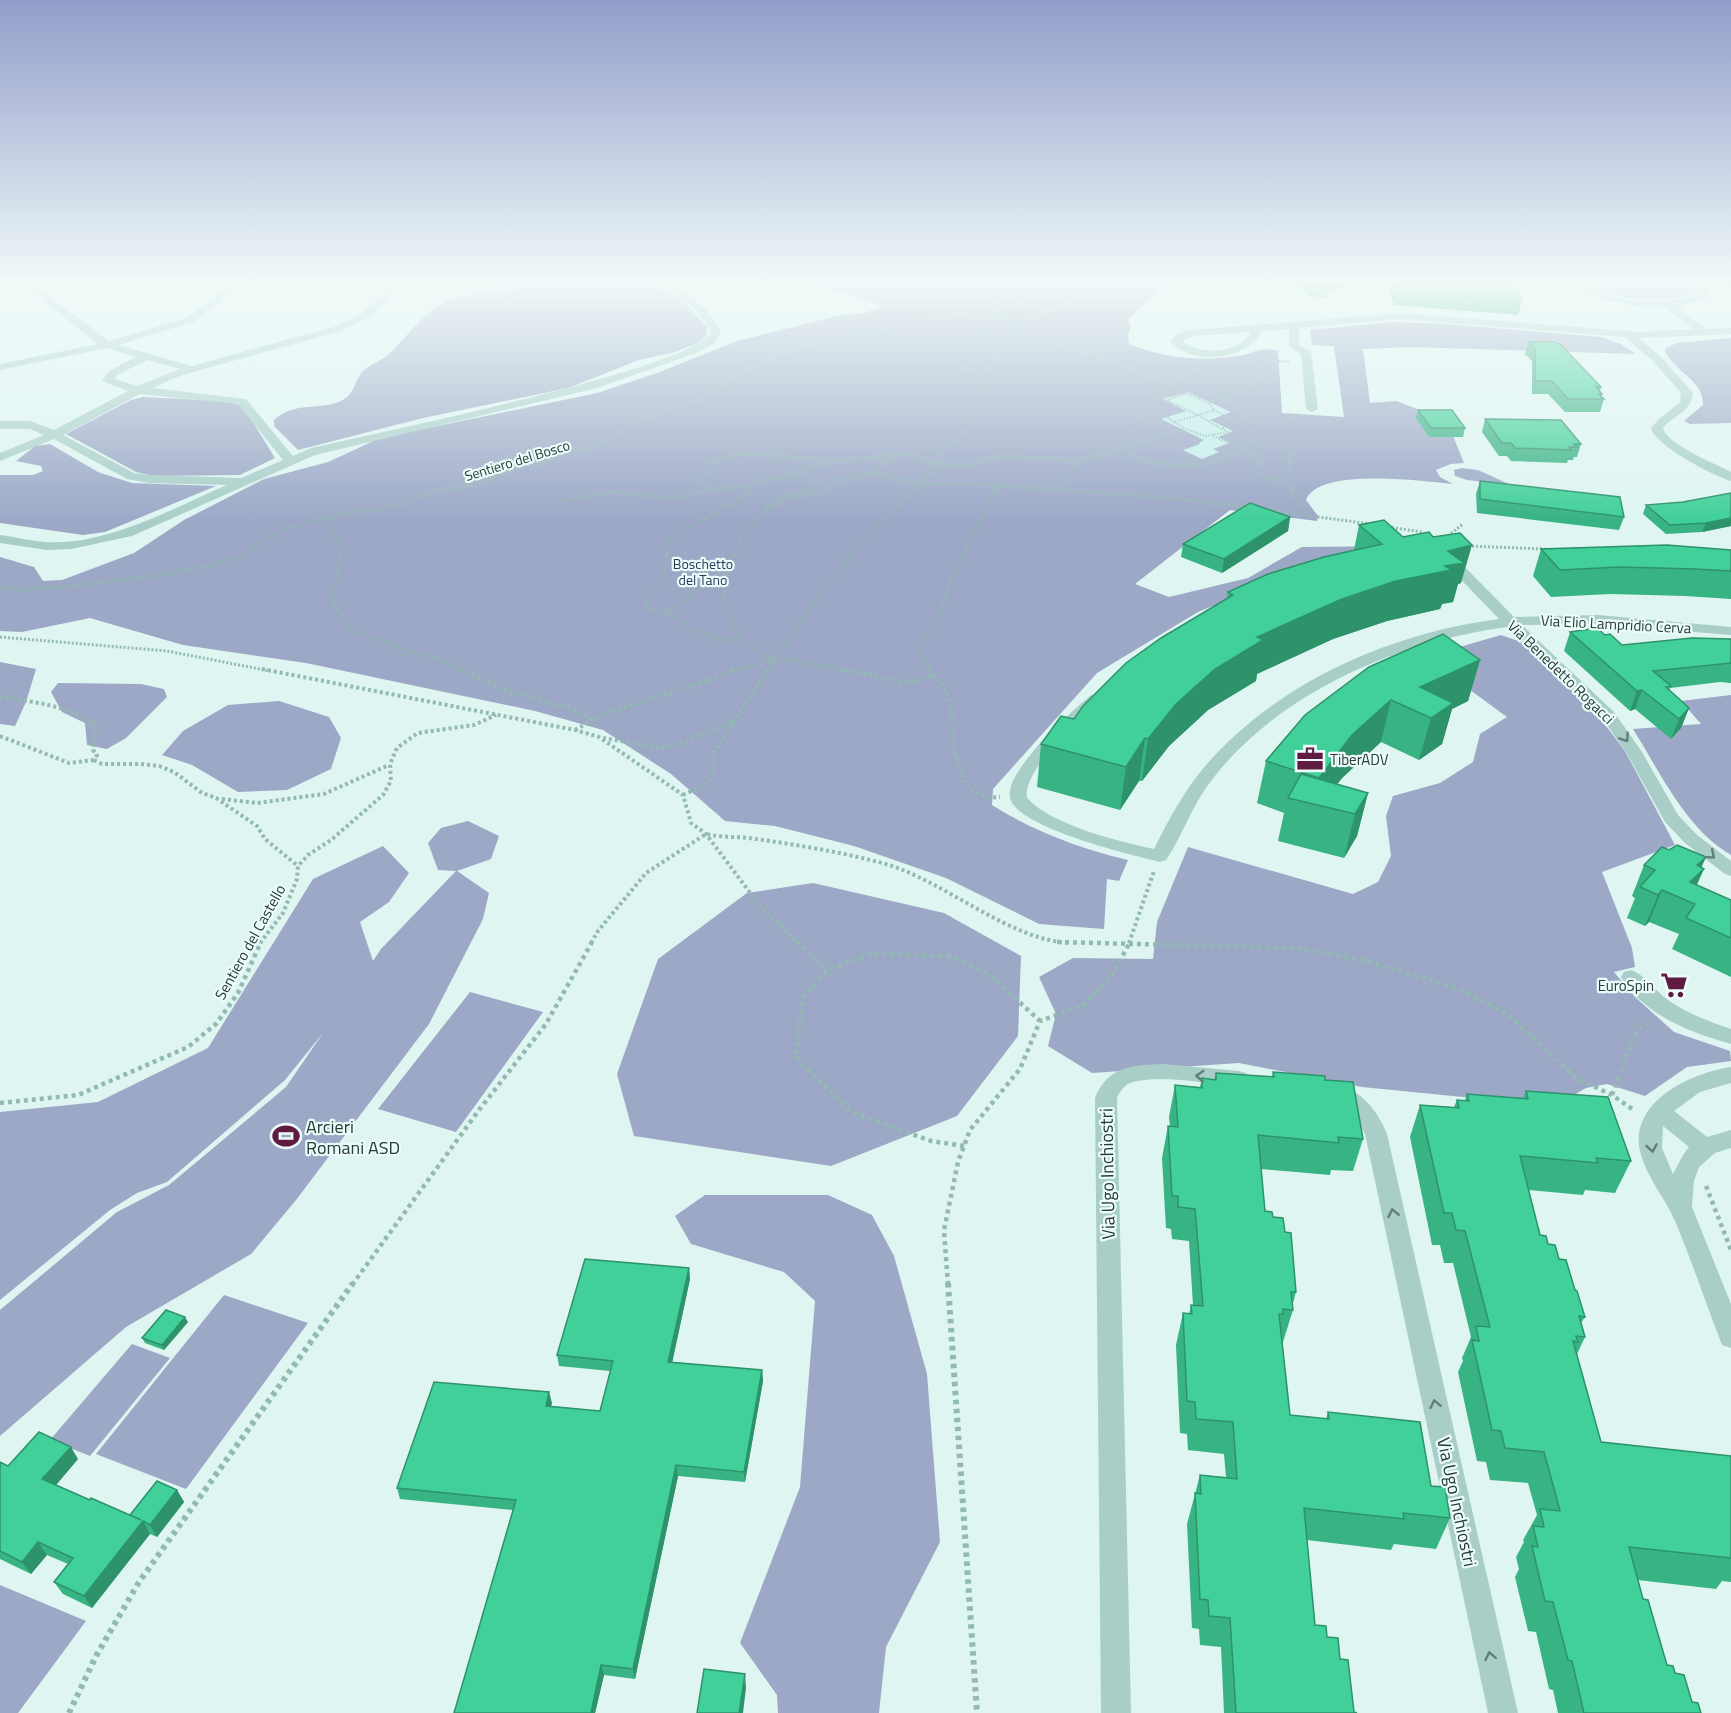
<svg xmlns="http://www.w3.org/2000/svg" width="1731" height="1713" font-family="'Titillium Web',sans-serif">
	<rect width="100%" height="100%" fill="#def5f2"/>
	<!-- green -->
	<path fill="#9ca8c6" d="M489,281C535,281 634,273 674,295C686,302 697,317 707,327L706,336L698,343L675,352L639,360L568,388L423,418L298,450L274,426V420C296,399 327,413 347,397C354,391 356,380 361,373C369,364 380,362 388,355C406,338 426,309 450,300C470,293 494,294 514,290L515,287Z
		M804,281H1170L1128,319L1131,326L1128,335L1129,344C1163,358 1200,362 1236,356C1256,354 1256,346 1278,351L1282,413L1344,417L1334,346L1312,345L1310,330L1391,322L1445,324L1601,337L1621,344L1636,354L1408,347L1363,349L1370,403L1397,401L1447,421L1464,463L1451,464L1436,470L1440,477L1453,484C1423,481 1318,467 1306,500L1318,516L1317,521L1230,510L1135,584L1169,597L1248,578L1302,547L1402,546L1250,591L1198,612L1097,673L993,789L992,805C1033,831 1081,849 1128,860L1119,881L1107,879L1104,929L1039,924L946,878L854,846L775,826L725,821L671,774L603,730L535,711L306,663L183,645L90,618L22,632L0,631V557L34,567L43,581L62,580L134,553L184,520L264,479L328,462L380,438L597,393L657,373L737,341L837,316L863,313L884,306Z
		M1593,281H1685L1697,294C1669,301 1613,305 1593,281Z
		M1731,338V423L1690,424L1684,421L1703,405C1704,380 1674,372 1665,351L1667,347L1678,343Z
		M143,397L225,401L243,406L275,458L240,475L153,476L136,472L66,434L131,400Z
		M50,444L98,472L132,483L216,486L105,532L83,535L0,523V475H33L43,471L41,466L16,461L35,446Z
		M1462,468L1478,470L1511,485L1467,480L1455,476L1454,470Z
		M1501,635L1524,643L1600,718L1625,751L1675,845L1602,872L1632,948L1635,967L1614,972L1635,997L1674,1032L1730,1051L1731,1061L1687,1067L1645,1096L1607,1084L1586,1088L1555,1106L1362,1087L1239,1063L1092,1073L1048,1046L1056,1014L1039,977L1073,958L1153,959L1157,922L1188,847L1353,894L1378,882L1391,856L1386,816L1393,796L1440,783L1473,762L1480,734L1507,717L1425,657Z
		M0,662L36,669L26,702L15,726L0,724Z
		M58,683L141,684L164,689L167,697L126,738L107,749L87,745L85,723L62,712L51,692Z
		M1731,695V855C1686,829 1660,772 1633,729L1701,724L1681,701Z
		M279,701L329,717L341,738L331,769L287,790L238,792L192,765L162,755L183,731L228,705Z
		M468,821L499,836L491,859L457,871L489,893L483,919L429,1024L296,1200L251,1254L126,1327L0,1436V1310L117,1212L169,1185L286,1087L323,1033L285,1080L167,1182L137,1193L110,1210L0,1300V1112L98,1102L208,1048L313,879L383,846L409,873L389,902L360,922L373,961L381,949L456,871L438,870L428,843L441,828Z
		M813,883L944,913L1021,956L1018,1036L957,1116L831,1166L634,1136L617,1074L658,959L747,893Z
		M470,992L543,1012L456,1132L378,1109Z
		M705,1195H828L872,1215L894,1256L927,1374L940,1542L886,1647L879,1713H778L777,1695L740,1643L800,1487L815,1301L784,1272L691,1244L675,1216Z
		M224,1295L308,1323L186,1489L96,1454Z
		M132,1344L170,1358L90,1456L50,1440Z
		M0,1585L86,1621L18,1713H0Z"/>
	<!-- plaza -->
	<path fill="#c4eeeb" d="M1188,392L1231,412L1210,420L1233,431L1218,437L1230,443L1213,449L1219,452L1202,459L1183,450L1200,444L1199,443L1204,440L1161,419L1186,411L1162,399Z"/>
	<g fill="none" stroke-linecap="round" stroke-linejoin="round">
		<!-- path-far4 -->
		<path stroke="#92bab3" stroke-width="2" stroke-dasharray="1.5 1.5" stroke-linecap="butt" d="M1018,329L1026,336L1120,363L1209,403L1224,397L1218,392L1213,369
			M984,372L962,369L974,347L1005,316C992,307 991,296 992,281
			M1187,393L1166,400L1198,415L1214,410L1209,403
			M1170,402L1160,408L1164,415L1174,422L1198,415L1227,432L1205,436L1184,428
			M1214,410L1232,420L1231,425L1223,428
			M1213,436L1250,454
			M567,454L595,446L638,421L699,400L761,361L805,347L958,314L1028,323
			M738,454H757
			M907,454H911
			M939,454L942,449L963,434L978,411L984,372L1014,331L1033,317L1076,298L1105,281
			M1102,454L1184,428L1174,422
			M1131,454L1126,444C1139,408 1164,385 1198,368
			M1234,454L1255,441C1253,420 1240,409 1224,397L1252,386L1265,360L1289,362
			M1289,454L1287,418L1299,414"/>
		<!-- path-far3 -->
		<path stroke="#92bab3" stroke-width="3" stroke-dasharray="2 2" stroke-linecap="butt" d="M743,453L834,461L744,486L711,490L700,480L713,461Z
			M1130,453L1132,457C1167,468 1203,469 1237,453
			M1247,453L1260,459L1258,466L1264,476L1286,483
			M1289,453L1290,467L1286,483L1292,485V495L1309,515
			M834,461L910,454L933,463L962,466L1000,457L1052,458L1078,462L1107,453
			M877,473L915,484L966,483L997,486L948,586L939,619L918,647L930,671
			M778,478L804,475L810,477L811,481L829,484
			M753,484L747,495L682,531L666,543C671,566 659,585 645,603L648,608L675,617L691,629L717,640L743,639L765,656L847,671
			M997,486C1080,491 1163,496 1246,507
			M1062,490V485L1078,462
			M564,501L607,492L674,498L711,490
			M766,510L767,505C783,495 796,489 815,492
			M1266,510L1371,524
			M320,518L342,545L336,583L332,591L335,605L350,629L408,651L437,658L464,671
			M1388,527L1422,532L1426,536
			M1448,536L1463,524
			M1468,546L1545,549
			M0,587L14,590L70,586L147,577L214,565L243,554L282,529L345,513L388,508L437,491L473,485L509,471L572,453
			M664,615L697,592L729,565
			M0,637L167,651L270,671
			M743,639L733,625L723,600L729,565L734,555L742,550L740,540L743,534L766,510L786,499L826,491L842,479L877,473L876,469L880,464L893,460L895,453
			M732,671L774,660
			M767,671C802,618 838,567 882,521C893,510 911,500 915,484L925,478L940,453"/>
		<!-- path-far2 -->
		<path stroke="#92bab3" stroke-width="4" stroke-dasharray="3 3" stroke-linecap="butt" d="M262,669L575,730L599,737L683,795L691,823L706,834L763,910L798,943
			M461,669L511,693L527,695L553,705L570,707L591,719
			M840,669L909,683L932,675
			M929,669L946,690L952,713L953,750L969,789L989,798L1000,797
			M0,697C34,702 67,705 96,725L93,750L97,755L94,760
			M575,730L602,715L727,674L734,669
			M0,736L69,763L94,760
			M603,738L662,748L685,742L735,720
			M94,760L102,764H141L159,766L174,772L202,793L216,798L257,826L265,839L298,866
			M683,795L709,783L714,772L713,754L768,669
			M222,799L257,803L324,794L389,765
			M260,943L283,913L297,879L298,866L308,855L331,840L383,795L391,781L390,764L397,748L418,733L474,725L496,715
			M591,943L598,931L646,873L706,834C723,838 739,836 756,839C798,845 841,852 882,863C943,879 1009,941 1071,943
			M1129,943L1154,871"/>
		<!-- path-far1 -->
		<path stroke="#92bab3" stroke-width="4.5" stroke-dasharray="4 4" stroke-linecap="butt" d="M797,942L827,970
			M1057,942L1297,948L1363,960L1460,989L1509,1015L1576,1078L1612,1095L1635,1111
			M1612,1095L1633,1039L1642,1025L1649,1023
			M0,1103L78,1095L188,1047L216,1024L238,993L261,942
			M964,1146L931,1141L851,1112L796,1057L803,996L827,970L871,954L952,956L990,975L1040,1021
			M1706,1186L1731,1250
			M352,1285L479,1110L546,1024L592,942
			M948,1285L944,1230L958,1162L970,1130L1020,1069L1040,1021L1084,1005L1111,977L1130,942"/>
		<!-- path -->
		<path stroke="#92bab3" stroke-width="6" stroke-dasharray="4.5 4.5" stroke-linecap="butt" d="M948,1283L977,1713
			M69,1713L96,1656L139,1582L353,1283"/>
		<!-- minor -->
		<path fill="#a9cec8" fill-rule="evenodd" d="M18,281H29L109,341L186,318L236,281H247L194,322L118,345L192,366L333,327L362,313L390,287L404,282L442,281L437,284L408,287L396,291L370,317L341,331L182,375L152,388L246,399L293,456L311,448C371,434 687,370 711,333C701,309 682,297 658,289C651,286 642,285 636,281C673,281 706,299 721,333L715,343L699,352L597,388L315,455L132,536L71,549L47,550L0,543V535C15,537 31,541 46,542C107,546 173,508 227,485L149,483L127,479L54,439L0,461V453L44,435L30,429H0V421H30L54,430L128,391L102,381L109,371L136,357L107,348L0,370V364L98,344ZM147,360L180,369L137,386L115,379L117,375ZM140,394L238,404L283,460L241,478L149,475L134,473L63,435Z
			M1576,281H1586C1614,307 1666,305 1700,294L1688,281H1698L1709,292V298L1676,306L1706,329L1731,328V334L1639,338L1661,357L1693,393C1691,412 1674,415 1663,428C1666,444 1716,464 1731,472V481C1714,476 1654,445 1651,428L1659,419L1680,402L1681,393L1653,361L1625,337L1400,319L1299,328V345L1311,352L1318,409L1312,412L1306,409L1301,354L1289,346V329L1262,331C1246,361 1192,366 1170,341L1179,333L1192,330L1400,313L1640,332L1694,329L1664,307H1639L1601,299L1587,292ZM1251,332C1239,354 1200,356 1182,341L1192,336Z
			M1448,554L1453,555L1514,617L1598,615L1731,627V635L1598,624L1522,625L1614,712L1642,752L1678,815L1697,835L1731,861V876L1725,874L1685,843L1665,822L1626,752L1602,718L1507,627C1400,641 1278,692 1211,781C1192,805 1183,835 1166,860L1160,862C1132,855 1017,828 1010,798C1004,771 1072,711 1091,695H1103L1105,698L1103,701C1082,719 1022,769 1027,798C1053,826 1118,841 1154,849C1169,819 1185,789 1207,764C1280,681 1391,633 1499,619L1443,561L1441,558Z
			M1631,970C1644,974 1658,994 1671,1002C1689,1014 1710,1022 1731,1029V1044C1691,1033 1644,1015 1621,977L1624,972Z
			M1163,1064L1239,1071L1246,1073L1250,1079L1246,1085L1239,1087C1208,1084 1164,1074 1133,1082C1125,1084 1120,1091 1117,1098L1131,1713H1101L1095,1098C1108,1066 1132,1065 1163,1064Z
			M1731,1067V1083L1700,1092L1674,1111L1707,1137L1731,1130V1148L1715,1153L1699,1167L1694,1181L1692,1207L1731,1304V1348L1722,1345L1719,1337C1704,1298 1691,1259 1675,1221C1665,1198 1648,1179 1641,1155C1626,1103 1690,1073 1731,1067ZM1663,1126L1689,1147L1683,1155L1673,1174L1662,1148Z
			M1337,1084C1363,1092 1377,1110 1387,1134L1518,1713H1488L1365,1134L1354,1114L1329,1098L1326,1092L1329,1086Z"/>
	</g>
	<!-- wall -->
	<path fill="#38b384" d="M1276,281H1371L1328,291L1326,298L1310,296L1298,287Z
		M1385,281H1512L1522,301L1518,315L1394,305Z
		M1721,281H1731V288L1727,286Z
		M1528,342L1601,387L1600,391L1602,394L1601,397L1604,399L1600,412H1565L1548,394H1532V361L1525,354Z
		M1418,410L1465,428L1463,437H1429L1416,418Z
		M1485,419L1581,444L1577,457H1574L1573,460H1568L1567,463L1511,461L1507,456H1499L1482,432Z
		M1480,481L1624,517L1619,530L1477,513L1476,494Z
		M1731,493V526L1702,532L1666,534L1643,514L1646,505L1683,502Z
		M1290,517L1288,531L1222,573L1181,557L1183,544Z
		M1359,525L1403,537L1461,583L1458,584L1453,602L1442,604L1440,609L1387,621L1333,639L1257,674L1256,681L1208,710L1169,746L1142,781H1139L1120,810L1037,787L1041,744L1227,598L1228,592L1354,550Z
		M1541,549L1731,550V599L1685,596L1610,594L1551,597L1533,576Z
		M1570,632L1605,635L1622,645L1731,639V683L1720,682L1670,688L1669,690L1689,708L1681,728L1671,739L1635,709L1630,711L1564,651Z
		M1480,660L1468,701L1452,709L1442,744L1419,760L1381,742L1342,778L1337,784L1368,793L1357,836L1344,858L1278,841L1284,813L1257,803L1266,761L1305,715Z
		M1669,850L1706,857L1701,867L1697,885L1731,900V977L1672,949L1679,934L1649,922L1645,926L1627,918L1635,898L1632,896L1644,865Z
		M1273,1072L1325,1080L1363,1139L1353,1171L1331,1170L1330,1175L1261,1169L1265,1211L1273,1217L1285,1232L1296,1292L1292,1307L1293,1310L1283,1342H1282L1290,1415L1326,1419L1328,1412L1431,1486L1450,1518L1436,1549L1394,1544L1391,1550L1307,1540L1315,1625L1327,1637L1340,1659L1354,1712L1357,1713H1224L1221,1647L1200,1645L1199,1629L1192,1628L1187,1524L1200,1475L1226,1477L1224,1454L1188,1450L1187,1434L1180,1433L1176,1345L1183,1313L1189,1314L1191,1305H1193L1189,1241L1172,1239L1171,1229L1166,1228L1162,1158L1168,1126H1170L1169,1117L1175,1085L1200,1087L1202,1078L1214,1080L1216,1073L1272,1077Z
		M1526,1091L1631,1161L1615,1193L1585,1190L1583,1195L1529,1190L1540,1235L1559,1259L1575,1290L1585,1317L1581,1323L1585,1337L1577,1354L1601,1442L1731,1456V1582L1722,1581L1716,1589L1638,1580L1643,1599L1667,1665L1675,1673L1692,1702L1701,1713H1558L1553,1690L1549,1689L1536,1632L1528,1631L1515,1577L1519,1569L1516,1557L1524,1542L1523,1540L1537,1515L1528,1483L1490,1480L1486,1462L1477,1461L1458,1372L1463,1361L1462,1358L1471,1337L1453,1263H1444L1440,1245H1432L1410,1137L1420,1105L1454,1107L1457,1100H1465L1467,1094L1523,1098Z
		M689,1268L690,1279L672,1362L762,1370L763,1381L745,1482L678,1476L635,1679L604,1675L595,1713H454L513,1510L400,1499L397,1488L552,1403L551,1406L600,1411L610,1371L559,1366L557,1355Z
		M188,1322L164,1350L145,1343L142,1338Z
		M78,1459L56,1485L90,1500L130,1516L177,1490L184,1502L157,1537L150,1534L92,1608L63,1594L54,1582L68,1564L47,1555L31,1574L0,1559V1462L8,1466Z"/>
	<!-- shaded-wall -->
	<path fill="#2e926b" d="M1329,281H1371L1328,291L1326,298Z
		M1290,517L1288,531L1222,573L1224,559Z
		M1731,518V526L1702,532L1706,523Z
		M1472,545L1461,583L1458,584L1453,602L1442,604L1440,609L1387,621L1333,639L1257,674L1256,681L1208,710L1169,746L1142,781L1148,739L1176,704L1215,669L1257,637L1448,551Z
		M1480,660L1468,701L1452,709L1442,744L1419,760L1431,718L1420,687Z
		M1642,690L1635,709L1630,711L1637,691Z
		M1391,700L1381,742L1342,778L1321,806L1319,778L1352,735Z
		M1689,708L1681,728L1671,739L1679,719Z
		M1145,738L1139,781L1120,810L1126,767Z
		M1368,793L1357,836L1344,858L1355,814Z
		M1706,857L1698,875L1704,869L1690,900L1683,899L1697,865Z
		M1662,890L1649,922L1645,926L1658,895Z
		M689,1268L690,1279L670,1373L668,1362Z
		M185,1317L188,1322L164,1350L162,1345Z
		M762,1370L763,1381L745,1482L744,1472Z
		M549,1392L552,1403L548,1417L546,1406Z
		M71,1447L78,1459L50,1492L42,1479Z
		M676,1465L678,1476L635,1679L633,1669Z
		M177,1490L184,1502L157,1537L150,1525Z
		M143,1521L150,1534L92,1608L84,1596Z
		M38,1542L47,1555L31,1574L22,1562Z
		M601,1665L604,1675L595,1713H591Z
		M745,1674L746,1688L743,1713H739Z"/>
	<!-- building -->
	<path fill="#41d099" stroke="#2e926b" stroke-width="1.5" d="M1311,281H1329L1328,284Z
		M1393,281H1512L1522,301L1397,291Z
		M1528,342H1555L1561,345L1601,387H1596L1602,394H1599L1604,399H1568L1552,381H1535V349Z
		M1418,410H1452L1465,428H1431Z
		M1485,419L1561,420L1581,444H1574L1577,447H1569L1571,450L1515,448L1511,443H1502Z
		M1480,481L1620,497L1624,517L1480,499Z
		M1731,493V518L1706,523L1670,525L1646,505L1683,502Z
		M1250,503L1290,517L1224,559L1183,544Z
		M1384,520L1403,537L1429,532L1433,537L1460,533L1472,545L1448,551L1464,563L1445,566L1451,570L1396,581L1342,599L1257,637L1263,640L1215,669L1176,704L1148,739L1145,738L1126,767L1041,744L1061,716L1074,719L1083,706L1126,663L1161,638L1233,595L1228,592L1268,574L1324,557L1382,544L1359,525Z
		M1667,545L1731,550V571L1695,569L1620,567L1560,570L1541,549Z
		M1597,628L1605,635L1610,634L1622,645L1692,638L1731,639V663L1653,671L1671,686L1666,687L1689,708L1679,719L1642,690L1637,691L1570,632Z
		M1443,634L1480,660L1420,687L1453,703L1431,718L1391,700L1352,735L1319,778L1266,761L1305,715L1369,667Z
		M1301,774L1368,793L1355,814L1288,798Z
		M1677,845L1706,857L1697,865L1704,869L1690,882L1731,900V938L1686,918L1695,904L1662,890L1658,895L1640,887L1655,870L1644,865L1662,847L1669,850Z
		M1273,1072L1325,1076V1080L1353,1082L1363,1139L1338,1137L1339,1143L1258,1135L1265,1211L1272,1212L1273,1217L1283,1218L1285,1232L1291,1233L1296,1292H1291L1293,1310L1283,1309V1314H1279L1290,1415L1329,1419L1328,1412L1420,1422L1431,1486L1445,1487L1450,1518L1403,1513L1404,1519L1304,1508L1315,1625L1326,1626L1327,1637L1338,1638L1340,1659L1348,1660L1354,1712L1357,1713H1236L1230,1618L1209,1616L1208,1600L1200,1599L1195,1493L1201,1494L1200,1475L1237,1479L1233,1422L1196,1419L1195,1402L1187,1401L1183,1313L1192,1314L1191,1305L1203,1306L1195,1209L1178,1207V1196H1172L1168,1126L1178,1127L1175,1085L1202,1088V1078L1216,1080V1073L1274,1077Z
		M1526,1091L1608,1097L1631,1161L1596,1158L1598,1163L1520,1156L1540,1235L1546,1236L1548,1244L1555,1245L1559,1259L1566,1260L1575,1290L1577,1291L1585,1317L1579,1316L1585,1337L1576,1336L1578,1342L1573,1341L1601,1442L1731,1456V1558L1629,1547L1643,1599L1648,1600L1667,1665L1673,1666L1675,1673L1684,1675L1692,1702L1698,1703L1701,1713H1584L1572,1661L1568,1660L1553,1602L1545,1601L1532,1546L1538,1547L1533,1526L1544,1527L1540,1509L1560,1511L1544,1452L1505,1448L1501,1431L1492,1430L1472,1340L1479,1341L1476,1326L1490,1327L1465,1231L1456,1230L1452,1213H1444L1420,1105L1459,1108L1457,1100L1469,1101L1467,1094L1528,1099Z
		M585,1259L689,1268L668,1362L762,1370L744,1472L676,1465L633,1669L601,1665L591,1713H454L516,1500L397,1488L434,1382L549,1392L546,1406L600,1411L613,1361L557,1355Z
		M166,1310L185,1317L162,1345L142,1338Z
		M39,1432L71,1447L42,1479L90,1500L91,1498L141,1520L130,1515L157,1481L177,1490L150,1525L143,1521L84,1596L54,1582L73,1558L38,1542L22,1562L0,1551V1462L8,1466Z
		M704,1669L745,1674L739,1713H697Z"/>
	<!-- one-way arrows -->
	<defs><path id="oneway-chevron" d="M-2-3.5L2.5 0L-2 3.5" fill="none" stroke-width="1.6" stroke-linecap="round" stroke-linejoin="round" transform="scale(1.5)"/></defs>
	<g stroke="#637d77">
		<use href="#oneway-chevron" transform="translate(1625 738) rotate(56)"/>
		<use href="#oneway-chevron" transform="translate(1711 855) rotate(40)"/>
		<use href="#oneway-chevron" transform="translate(1200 1076) rotate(-176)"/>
		<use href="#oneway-chevron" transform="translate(1652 1148) rotate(81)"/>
		<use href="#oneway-chevron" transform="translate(1393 1213) rotate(-102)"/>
		<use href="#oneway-chevron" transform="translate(1435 1404) rotate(-102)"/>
		<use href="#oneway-chevron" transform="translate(1490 1656) rotate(-102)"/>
	</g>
	<!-- sky -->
	<linearGradient id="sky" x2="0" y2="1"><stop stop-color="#939dca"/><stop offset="0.54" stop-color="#f0faf9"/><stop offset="1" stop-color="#f0faf9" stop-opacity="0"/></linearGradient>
	<rect width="1731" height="521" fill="url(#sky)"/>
	<!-- icons -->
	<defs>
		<symbol id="office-bare" viewBox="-9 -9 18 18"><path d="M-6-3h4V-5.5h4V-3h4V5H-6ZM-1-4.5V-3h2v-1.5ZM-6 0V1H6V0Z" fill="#601b42" stroke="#ebfcfa" stroke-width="2.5" paint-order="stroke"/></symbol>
		<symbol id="supermarket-bare" viewBox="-9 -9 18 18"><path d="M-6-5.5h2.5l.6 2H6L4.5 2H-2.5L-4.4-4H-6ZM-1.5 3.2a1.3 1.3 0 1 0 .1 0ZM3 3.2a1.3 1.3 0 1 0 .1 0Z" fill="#601b42" stroke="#ebfcfa" stroke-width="2.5" paint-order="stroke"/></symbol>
		<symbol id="stadium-bare" viewBox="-9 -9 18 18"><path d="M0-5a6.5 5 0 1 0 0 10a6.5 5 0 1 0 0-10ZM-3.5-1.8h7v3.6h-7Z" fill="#601b42" stroke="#ebfcfa" stroke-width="2.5" paint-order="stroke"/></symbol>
	</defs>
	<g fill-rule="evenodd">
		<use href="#office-bare" x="1291" y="740" width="38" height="38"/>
		<use href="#supermarket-bare" x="1655" y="966" width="38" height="38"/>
		<use href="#stadium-bare" x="267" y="1117" width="38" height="38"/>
	</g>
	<g text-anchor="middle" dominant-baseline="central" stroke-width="4.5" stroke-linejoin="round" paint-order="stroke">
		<!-- far-street labels -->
		<g font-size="14" fill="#293b35" stroke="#ebfcfa">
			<text transform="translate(517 460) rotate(-17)">Sentiero del Bosco</text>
		</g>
		<!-- far-park labels -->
		<g font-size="14" fill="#2b375b" stroke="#ebfcfa">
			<text x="703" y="563">Boschetto<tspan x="703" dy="16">del Tano</tspan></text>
		</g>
		<!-- street labels -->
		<g font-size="15" fill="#293b35" stroke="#ebfcfa">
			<text transform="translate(1616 624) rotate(3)">Via Elio Lampridio Cerva</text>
			<text transform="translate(1561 672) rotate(44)">Via Benedetto Rogacci</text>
			<text transform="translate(250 942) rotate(-61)">Sentiero del Castello</text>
		</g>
		<!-- poi labels -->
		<g font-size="15" fill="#293b35" stroke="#ebfcfa" text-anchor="start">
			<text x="1330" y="759">TiberADV</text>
			<text x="1654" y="985" text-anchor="end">EuroSpin</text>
		</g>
		<!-- near-poi labels -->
		<g font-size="18" fill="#293b35" stroke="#ebfcfa" text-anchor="start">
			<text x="306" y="1126">Arcieri<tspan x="306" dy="21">Romani ASD</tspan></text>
		</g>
		<!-- near-street labels -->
		<g font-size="18" fill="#293b35" stroke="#ebfcfa">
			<text transform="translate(1107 1174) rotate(-91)">Via Ugo Inchiostri</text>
			<text transform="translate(1457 1502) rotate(78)">Via Ugo Inchiostri</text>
		</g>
	</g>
</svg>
